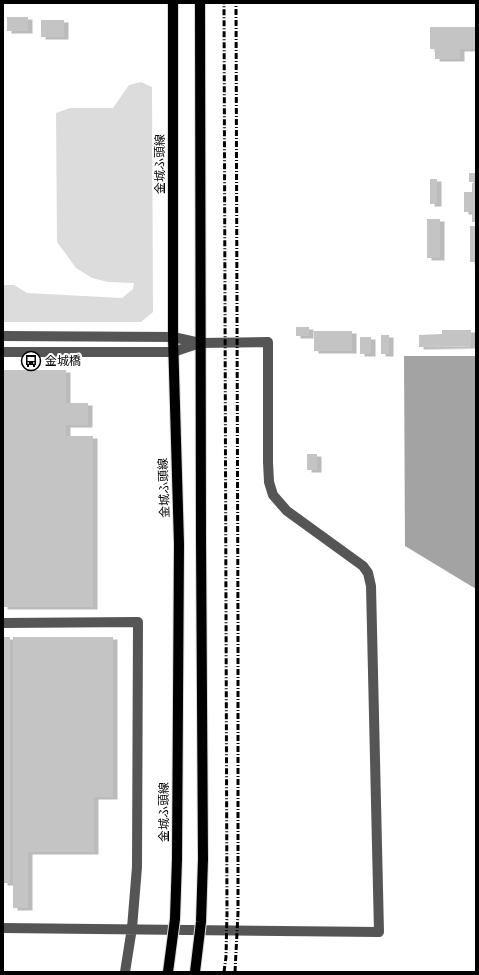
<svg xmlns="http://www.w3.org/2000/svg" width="479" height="975" font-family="'Archivo Narrow','Noto Sans JP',sans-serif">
	<defs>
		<filter id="shadow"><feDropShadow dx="4.5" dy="2.5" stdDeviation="0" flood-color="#0004"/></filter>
	</defs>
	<rect width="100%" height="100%" fill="#fff"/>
	<!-- green -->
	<path fill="#dcdcdc" d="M141,82L152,87L153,312L141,322H3V285H14L27,293L122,298L133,289L134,283L108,282L92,278L76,268L57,242L56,113L70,108H113L129,85Z"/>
	<!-- water -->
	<path fill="#a3a3a3" d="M404,356H476V589L405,546Z"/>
	<!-- building -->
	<path fill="#c4c4c4" filter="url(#shadow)" d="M7,17H28V31H7Z
		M41,20H64V37H41Z
		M430,27H476V49H460V59H435V49H430Z
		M469,173H476V182H469Z
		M430,179H437V204H430Z
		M472,183H476V222H472V212H464V192H472Z
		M427,219H440V258H427Z
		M470,226H476V262H470Z
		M296,327H309V336H296Z
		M442,330H471V346L419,347V335L442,334Z
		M314,331H352V351H314Z
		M381,335H389V354H381Z
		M360,337H371V354H360Z
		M3,370H66V403H88V425H66V436H93V607H3Z
		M307,454H317V470H307Z
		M3,637H10V883H3Z
		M13,637H113V797H94V852H28V908H13Z"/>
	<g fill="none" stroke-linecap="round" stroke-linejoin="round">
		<defs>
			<path id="major" d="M173,3V337L179,544
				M200,3L201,539"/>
		</defs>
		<!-- major casing -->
		<use href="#major" stroke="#dbdbdb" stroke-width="12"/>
		<!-- minor -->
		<path stroke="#555" stroke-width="10" d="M3,336L173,337L200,343L268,342V462L269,482L273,495L287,511L363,566L368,573L371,586L379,932L3,928
			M3,352H173L200,343
			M3,623L138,622L137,867L132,928L125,972"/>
		<!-- major -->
		<use href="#major" stroke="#000" stroke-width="10"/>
		<!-- rail -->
		<path stroke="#000" stroke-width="3" stroke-dasharray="6 2 1 2" stroke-linecap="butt" d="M224,972L226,957L227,913L224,3
			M235,972L238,913V627L236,3"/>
		<defs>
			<path id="major-bridge" d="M168,972L175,919L177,859L179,544
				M195,972L201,922L203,859L201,539"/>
		</defs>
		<!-- major-bridge casing -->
		<use href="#major-bridge" stroke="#dbdbdb" stroke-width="12" stroke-linecap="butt"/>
		<!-- major-bridge -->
		<use href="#major-bridge" stroke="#000" stroke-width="10"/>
	</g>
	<!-- icons -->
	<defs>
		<symbol id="bus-ring" viewBox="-11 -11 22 22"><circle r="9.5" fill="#fff" stroke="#000" stroke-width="1.5"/><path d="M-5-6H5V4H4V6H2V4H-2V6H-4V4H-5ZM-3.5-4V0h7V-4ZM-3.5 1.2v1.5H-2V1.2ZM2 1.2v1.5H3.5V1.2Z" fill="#000"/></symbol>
	</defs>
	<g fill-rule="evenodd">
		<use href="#bus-ring" x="20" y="350" width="22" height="22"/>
	</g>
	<g text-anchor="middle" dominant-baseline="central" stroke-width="4" stroke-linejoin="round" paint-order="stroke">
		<!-- street labels -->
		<g font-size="12" fill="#000" stroke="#fff">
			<text transform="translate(160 164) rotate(-90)">金城ふ頭線</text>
			<text transform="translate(164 488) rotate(-92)">金城ふ頭線</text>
			<text transform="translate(164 812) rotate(-90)">金城ふ頭線</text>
		</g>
		<!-- poi labels -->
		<g font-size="12" fill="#000" stroke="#fff" text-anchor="start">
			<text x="45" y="361">金城橋</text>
		</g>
	</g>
	<!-- border -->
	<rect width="479" height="975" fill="none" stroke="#000000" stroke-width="8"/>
</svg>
